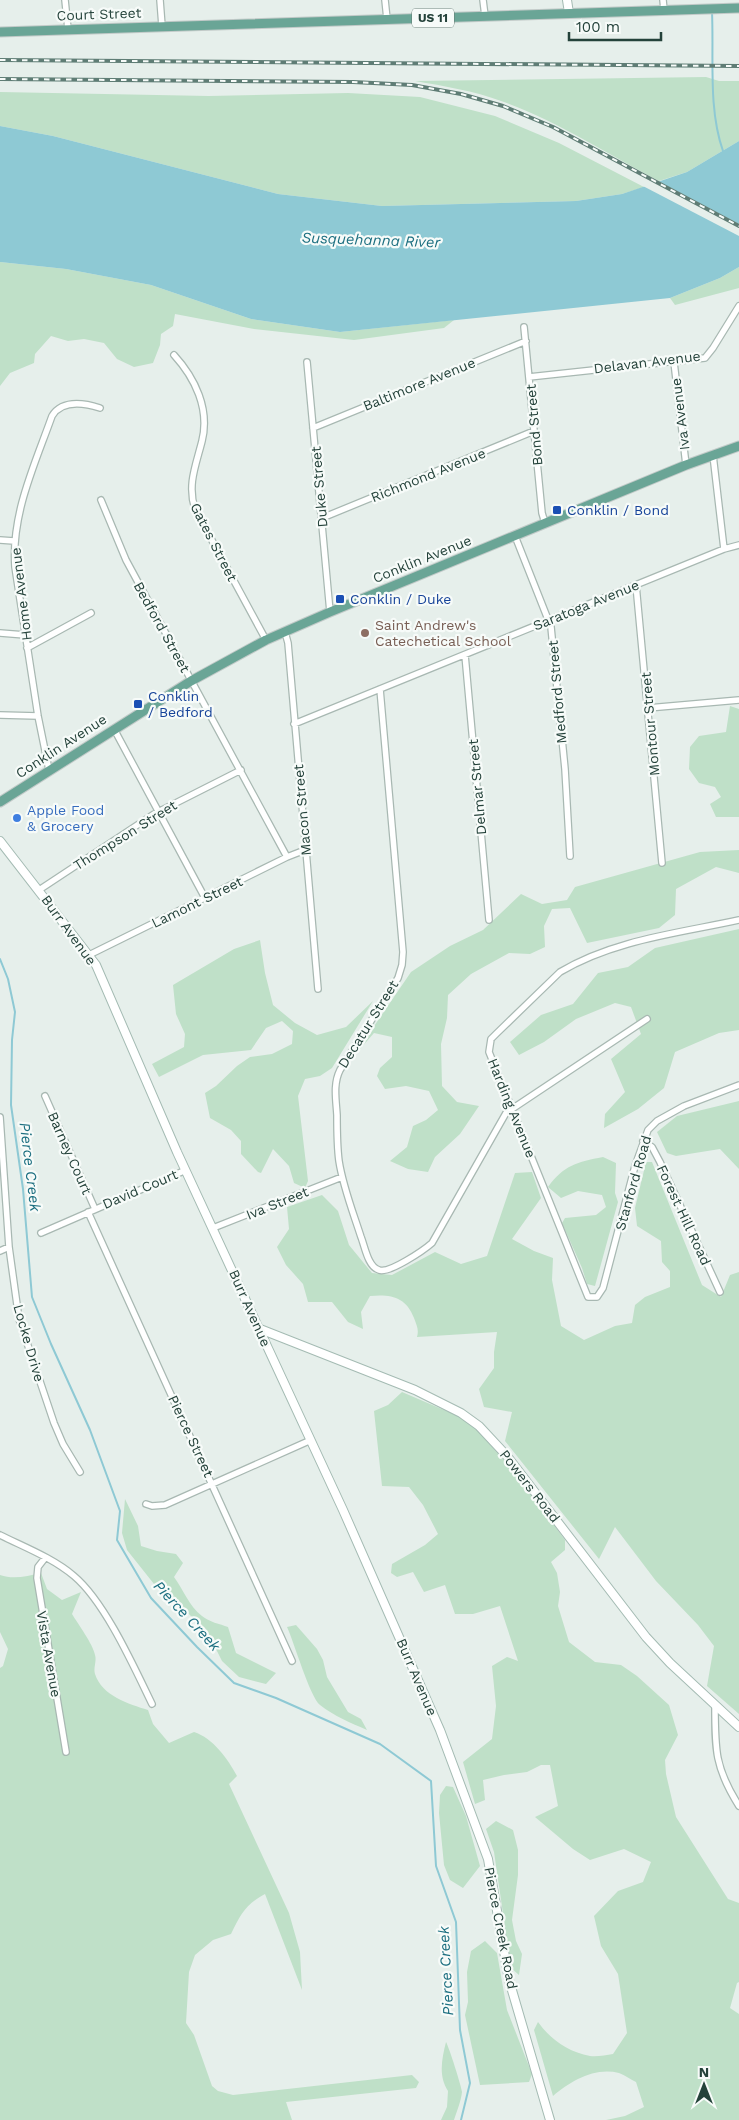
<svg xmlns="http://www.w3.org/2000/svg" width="739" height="2120" font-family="'Work Sans',sans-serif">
	<rect width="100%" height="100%" fill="#e6efeb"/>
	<!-- green -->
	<path fill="#bfe0c8" d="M706,77L719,81H739V141L687,172L659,181C609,155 554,119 501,101C474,91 444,86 415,81Z
		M0,92L209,96L348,93L420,97L495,116L559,143L644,187L622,194L576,201L382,206L278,194L53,136L0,126Z
		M0,262L66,269L151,285L251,319L340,332L454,320L444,328L354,340L254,329L175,314L173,326L161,334L160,345L153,363L134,367L117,359L104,343L84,339L68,341L51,336L35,354L34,363L10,373L0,386Z
		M739,267V288L675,305L670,298L720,278Z
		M730,706L739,709V817H716L710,804L721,797L715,787L699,783L689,769L690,747L699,736L726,732Z
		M739,850V873L716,867L676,889L675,915L659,928L587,943L570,908L552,909L544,926L545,947L530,954L509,953L471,974L448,995L447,1018L441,1044L442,1086L457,1102L479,1106L460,1134L435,1157L428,1172L408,1169L390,1161L407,1147L413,1126L426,1120L438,1110L429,1091L406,1086L385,1089L377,1076L380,1068L392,1057V1037L374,1033L353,1057L411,972L450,946L483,930L521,894L542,904L567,900L575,887L700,852Z
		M739,929V1030L719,1033L675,1052L664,1088L638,1109L604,1128L605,1114L625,1092L611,1059L641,1034L631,1007L615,1003L576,1019L544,1042L519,1055L510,1042L541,1015L573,1004L598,973L628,967L655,948Z
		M260,940L265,973L273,1005L295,1023L317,1035L346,1027L373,1001L332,1068L320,1076L305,1079L298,1096L308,1181L305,1188L294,1183L289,1166L273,1149L261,1173L258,1172L241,1154V1141L231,1130L210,1118L205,1093L216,1086L237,1066L250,1057L272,1054L292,1044L293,1031L282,1021L266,1028L251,1050L203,1055L159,1077L152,1064L184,1047L185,1034L176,1014L173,985L234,949Z
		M739,1101V1169L720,1149L676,1156L667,1153L657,1132L677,1116Z
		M603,1157L616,1163L615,1193L618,1202L595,1286L587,1284L582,1268L562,1223L565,1218L596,1215L606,1207L602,1195L578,1191L561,1198L548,1187C564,1165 577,1162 603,1157Z
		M646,1162H652L702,1285L721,1297L730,1275L739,1272V1714L707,1686L714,1646L698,1625L656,1581L615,1527L599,1559L505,1441L512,1412L484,1407L479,1389L494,1368V1352L497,1332L417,1337C419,1330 417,1326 414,1318C406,1297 391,1294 370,1296L361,1312L363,1329L348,1322L332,1302H308L303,1284L286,1265L277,1247L289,1229L287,1207L322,1195L338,1211L349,1245L372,1273L392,1275L435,1252L461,1264L487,1256L515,1173L532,1172L541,1198L512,1239L534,1251L553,1258L552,1280L561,1326L584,1340L615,1326L632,1323L635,1305L645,1297L670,1287V1271L662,1262L661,1241L637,1226L635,1208Z
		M402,1392L465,1419L476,1429L517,1475L565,1540V1550L551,1562L557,1573L560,1592L558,1606L569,1642L595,1662L621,1665L637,1676L669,1705L678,1735L665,1760L666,1774L676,1817L728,1899L739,1903V1982L737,1983L730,2008L739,2014V2120H606L625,2116L644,2107L636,2082C631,2080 625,2075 619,2073C594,2067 571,2081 553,2096L534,2030L538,2022C550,2039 568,2052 590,2056C597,2057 606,2055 613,2054L627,2033L618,1974L601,1946L594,1916L618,1891L643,1882L651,1862L624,1849L590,1860L573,1849L535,1817L558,1806L550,1765H541L527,1772L504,1775L483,1780L485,1800L475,1804L463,1762L492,1739L496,1706L492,1666L507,1657L518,1661L500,1606L473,1614H455L445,1585L424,1592L413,1572L397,1577L391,1573L392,1564L425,1545L438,1534L423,1505L409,1487L382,1486L374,1411L388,1405Z
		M125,1499L138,1526L141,1546L157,1551L176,1554L183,1563L174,1577C183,1589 189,1606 202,1616C209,1622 220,1624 228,1627L236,1653L276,1673L266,1684L239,1677L222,1661L206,1629L154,1584L127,1550L122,1533Z
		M41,1573L47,1589L62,1600L81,1592L72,1614C78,1624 93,1644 95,1655C97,1661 93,1668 95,1674C102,1696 129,1704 148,1710L153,1724L169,1743L194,1732C213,1738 228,1759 237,1776L229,1784L289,1913L300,1952L302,1990L265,1894C245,1905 241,1914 231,1934L213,1940L195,1955L189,1972L186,2023L194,2035L212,2086L218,2091L233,2095L412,2075L419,2082L416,2088L286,2102L292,2120H0V1668L3,1666L8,1649L0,1632V1575C14,1580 27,1576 41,1573Z
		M296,1625L317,1649L323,1660L327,1677L348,1712L361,1719L367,1730C351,1723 334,1716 320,1705C310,1697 294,1642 287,1627Z
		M446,1786L453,1787L466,1816L480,1866L463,1888L450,1880L444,1865L439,1813L440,1795Z
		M496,1821L513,1830L518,1850V1875L512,1920L516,1941L522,1954L519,1975L511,1968L494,1852L486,1829Z
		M485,1941L497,1953L507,2010L532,2074L529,2082L480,2085L465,2015L468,2002L467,1972L471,1951Z
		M446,2042C449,2047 462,2088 462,2092C461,2101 457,2111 454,2120H441L447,2107L448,2091C438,2076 442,2058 446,2042Z"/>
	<!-- water -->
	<path fill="#8ec9d4" d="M0,126L53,136L278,194L382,206L576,201L622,194L687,172L739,141V267L720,278L670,298L340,332L251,319L151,285L66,269L0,262Z"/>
	<!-- pier -->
	<path fill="#e6efeb" d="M656,180L739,224V236L641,185Z"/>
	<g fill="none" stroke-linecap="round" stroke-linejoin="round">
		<!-- stream -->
		<path stroke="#8ec9d4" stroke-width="2" d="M712,12C714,58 708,108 723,151
			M0,959L8,979L15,1012L12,1040L11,1105L23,1189L32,1297L51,1344L90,1430L120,1511L117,1540L151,1598L197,1647L234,1683L276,1698L380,1744L431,1781L436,1866L456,1922L460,2030L470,2083L461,2120"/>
		<defs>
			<path id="street" d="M65,0L68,29
				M160,0L162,26
				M385,0L387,19
				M483,0L485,16
				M663,0L664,10
				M524,327L542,513L545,523
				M174,355C195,378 210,409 202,441C196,465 187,485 195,509L266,640
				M307,362L330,612
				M674,362L686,465
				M529,377L705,358L713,348L739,306
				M313,428L526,341
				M713,455L724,549
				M101,500L126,560L287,857
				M322,518L534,431
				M515,536L551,627L565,769L570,856
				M0,540L14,541
				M636,585L662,863
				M285,632L288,643L318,989
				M0,633L25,635
				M27,648L91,613
				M465,655L489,920
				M380,689L403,952L402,965L398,978L340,1070C333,1084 336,1099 337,1115C337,1130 337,1146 339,1161C343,1187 353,1212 361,1237C365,1247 368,1267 379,1270C389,1274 424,1250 432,1243L506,1113L647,1019
				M648,708L739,700
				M0,715L38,716
				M294,724L724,549L739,545
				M114,729L205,898
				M49,770L38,716L15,567C11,514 35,464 52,416C62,400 84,403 100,408
				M39,890L154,814L241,770
				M739,920C679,933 613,940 560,972L496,1034L491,1039L489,1052L588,1297H597L603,1288L635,1166L648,1130L657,1121L684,1106L739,1085
				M89,955L287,857L305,850
				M45,1096L95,1209
				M0,1117L9,1247L19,1319L54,1423L63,1444L80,1472
				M643,1141L652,1147L660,1162L720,1292
				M88,1212L292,1661
				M213,1228L342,1177
				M41,1233L186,1170
				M0,1251L9,1247
				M146,1504L152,1506L165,1505L311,1440
				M0,1535C24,1547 53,1558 74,1576C105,1602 134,1667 152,1704
				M45,1558L38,1567L37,1578L66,1752
				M715,1706C715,1750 715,1768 739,1806"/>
			<path id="secondary" d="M567,0L569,13
				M0,841L96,965L177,1152L343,1510L440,1730L488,1859L509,1980L550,2120
				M260,1329L415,1390L461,1413L479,1426L507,1456L646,1637L670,1663L739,1727"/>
			<path id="primary" d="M0,32L739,8
				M0,802L191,681L266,640L330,612L686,465L739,446"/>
		</defs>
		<!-- street casing -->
		<use href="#street" stroke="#a8b8b2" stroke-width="8"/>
		<!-- secondary casing -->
		<use href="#secondary" stroke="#a4bbb3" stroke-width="10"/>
		<!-- primary casing -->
		<use href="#primary" stroke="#c2cac8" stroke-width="11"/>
		<!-- street -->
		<use href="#street" stroke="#fff" stroke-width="5.5"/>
		<!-- secondary -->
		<use href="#secondary" stroke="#fff" stroke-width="8"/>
		<!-- primary -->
		<use href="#primary" stroke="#6aa596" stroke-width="9"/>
		<defs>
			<path id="rail" d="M0,60L739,66
				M0,79L353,82L412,85L461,94L503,106L553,127L739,226"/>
		</defs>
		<!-- rail casing -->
		<use href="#rail" stroke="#5f7d75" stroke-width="4"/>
		<!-- rail -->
		<use href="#rail" stroke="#f7fbf9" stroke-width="2" stroke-dasharray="5.5" stroke-linecap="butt"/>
	</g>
	<!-- markers -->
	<g fill="#1a4fb4" stroke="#f7fbf9" stroke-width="2">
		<rect x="552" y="505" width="10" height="10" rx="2.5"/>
		<rect x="335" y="594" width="10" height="10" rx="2.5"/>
		<rect x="133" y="699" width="10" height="10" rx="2.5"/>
	</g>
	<circle fill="#8d6e63" stroke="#f7fbf9" stroke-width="2" cx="365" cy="633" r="5"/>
	<circle fill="#3f7fe0" stroke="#f7fbf9" stroke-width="2" cx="17" cy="818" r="5"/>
	<g text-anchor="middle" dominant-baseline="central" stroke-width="4.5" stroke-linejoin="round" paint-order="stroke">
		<!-- shield labels -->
		<rect fill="#f7fbf9" stroke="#637a73" stroke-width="1" x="412" y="8.5" width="42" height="19" rx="4"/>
		<g font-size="12" font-weight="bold" fill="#24423a">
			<text x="433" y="18">US 11</text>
		</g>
		<!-- street labels -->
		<g font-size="14" fill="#24423a" stroke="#f7fbf9">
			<text transform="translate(99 14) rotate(-2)">Court Street</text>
			<text transform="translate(647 362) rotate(-7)">Delavan Avenue</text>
			<text transform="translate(419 384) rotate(-22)">Baltimore Avenue</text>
			<text transform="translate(680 414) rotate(-97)">Iva Avenue</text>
			<text transform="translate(534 425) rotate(-95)">Bond Street</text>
			<text transform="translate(428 475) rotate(-22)">Richmond Avenue</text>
			<text transform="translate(319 487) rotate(-95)">Duke Street</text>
			<text transform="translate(214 542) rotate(63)">Gates Street</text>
			<text transform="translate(422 559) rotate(-22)">Conklin Avenue</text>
			<text transform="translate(21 594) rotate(-97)">Home Avenue</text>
			<text transform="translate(586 605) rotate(-22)">Saratoga Avenue</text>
			<text transform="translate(162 627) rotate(61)">Bedford Street</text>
			<text transform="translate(557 692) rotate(-95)">Medford Street</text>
			<text transform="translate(650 724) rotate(-95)">Montour Street</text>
			<text transform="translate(61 746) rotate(-33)">Conklin Avenue</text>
			<text transform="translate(477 787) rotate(-95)">Delmar Street</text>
			<text transform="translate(302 810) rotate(-95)">Macon Street</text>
			<text transform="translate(125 835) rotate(-32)">Thompson Street</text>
			<text transform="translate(197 902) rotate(-26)">Lamont Street</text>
			<text transform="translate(69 930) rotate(54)">Burr Avenue</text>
			<text transform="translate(368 1024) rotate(-58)">Decatur Street</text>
			<text transform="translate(512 1108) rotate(68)">Harding Avenue</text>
			<text transform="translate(70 1153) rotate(66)">Barney Court</text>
			<text transform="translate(633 1183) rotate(-74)">Stanford Road</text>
			<text transform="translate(140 1189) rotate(-23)">David Court</text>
			<text transform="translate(277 1203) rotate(-22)">Iva Street</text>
			<text transform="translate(684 1215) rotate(65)">Forest Hill Road</text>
			<text transform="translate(250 1308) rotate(66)">Burr Avenue</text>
			<text transform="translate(29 1343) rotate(74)">Locke Drive</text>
			<text transform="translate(191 1436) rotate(65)">Pierce Street</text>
			<text transform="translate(530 1486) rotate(52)">Powers Road</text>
			<text transform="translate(49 1654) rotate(80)">Vista Avenue</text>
			<text transform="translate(417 1677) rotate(67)">Burr Avenue</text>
			<text transform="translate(501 1928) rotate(79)">Pierce Creek Road</text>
		</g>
		<!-- transit labels -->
		<g font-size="14" fill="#164399" stroke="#f7fbf9" text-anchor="start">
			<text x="567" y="510">Conklin / Bond</text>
			<text x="350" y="599">Conklin / Duke</text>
			<text x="148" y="696">Conklin<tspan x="148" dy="16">/ Bedford</tspan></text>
		</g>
		<!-- education labels -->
		<g font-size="14" fill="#785e54" stroke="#f7fbf9" text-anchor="start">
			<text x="375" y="625">Saint Andrew's<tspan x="375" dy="16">Catechetical School</tspan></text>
		</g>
		<!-- shop labels -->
		<g font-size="14" fill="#366cbe" stroke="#f7fbf9" text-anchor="start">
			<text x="27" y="810">Apple Food<tspan x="27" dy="16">&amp; Grocery</tspan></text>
		</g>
		<!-- water labels -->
		<g font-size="15" font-style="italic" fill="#1c6f80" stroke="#f7fbf9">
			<text transform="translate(371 240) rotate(2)">Susquehanna River</text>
			<text transform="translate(30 1167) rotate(83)">Pierce Creek</text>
			<text transform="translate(187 1616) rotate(47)">Pierce Creek</text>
			<text transform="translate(446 1971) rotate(-93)">Pierce Creek</text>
		</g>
	</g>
	<!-- north arrow -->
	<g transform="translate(704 2085)" stroke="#f7fbf9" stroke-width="4" paint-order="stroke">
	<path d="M0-4L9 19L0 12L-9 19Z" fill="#24423a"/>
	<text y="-8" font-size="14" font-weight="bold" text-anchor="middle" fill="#24423a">N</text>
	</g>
	<!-- scale -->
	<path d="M569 32v8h92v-8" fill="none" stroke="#24423a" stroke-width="2.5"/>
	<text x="576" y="32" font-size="15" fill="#24423a" stroke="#f7fbf9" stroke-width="4" paint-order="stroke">100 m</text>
</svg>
